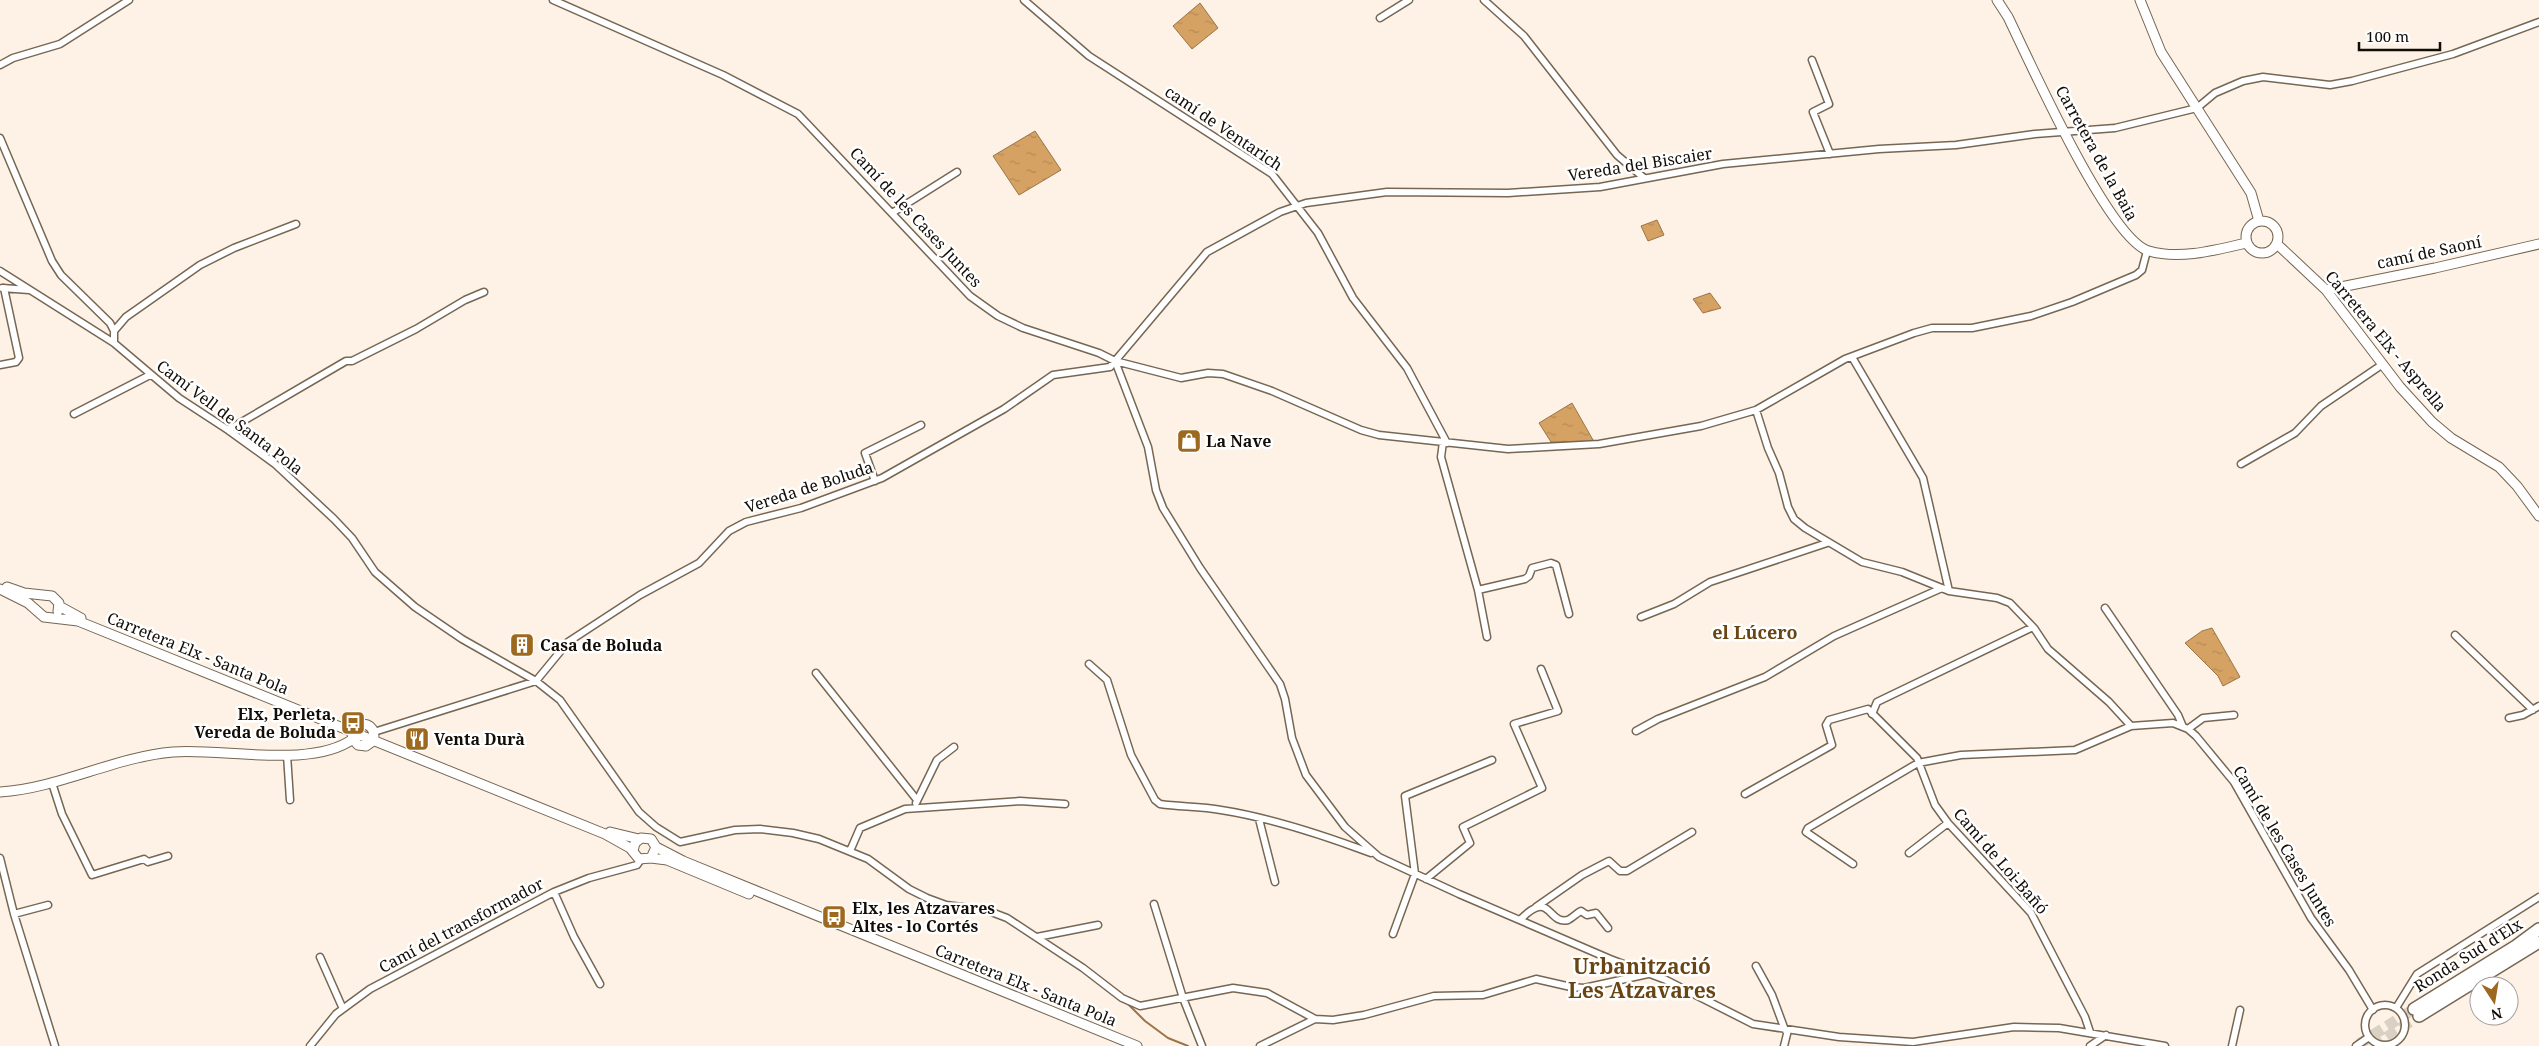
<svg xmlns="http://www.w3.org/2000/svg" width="2539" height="1046" font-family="'Noto Serif',serif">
	<defs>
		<pattern id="water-ripples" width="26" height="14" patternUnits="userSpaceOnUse" patternTransform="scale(1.25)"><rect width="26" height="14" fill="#d5a263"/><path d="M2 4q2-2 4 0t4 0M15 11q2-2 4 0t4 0" fill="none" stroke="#b68a54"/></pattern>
	</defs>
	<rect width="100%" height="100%" fill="#fdf2e5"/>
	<!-- water -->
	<path fill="url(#water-ripples)" stroke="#9b7547" d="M1200,3L1218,28L1192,49L1173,26Z
		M1035,131L1061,170L1019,195L993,156Z
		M1657,220L1664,235L1648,241L1641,226Z
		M1710,293L1721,308L1703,313L1693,299Z
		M1572,403L1593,440L1589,442H1551L1539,423Z
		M2212,628L2240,677L2223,686L2218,676L2185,643L2202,631Z"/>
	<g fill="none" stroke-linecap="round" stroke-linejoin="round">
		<!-- stream -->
		<path stroke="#9b7547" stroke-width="2" d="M1127,1003L1145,1021L1168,1038L1188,1046"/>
		<!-- highway-tunnel -->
		<path stroke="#dad0c4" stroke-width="11" stroke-dasharray="11 5.5" stroke-linecap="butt" d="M2359,1044L2414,1009
			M2373,1046L2419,1016"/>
		<defs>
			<path id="street" d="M553,0L723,75L798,114L970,296L998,316L1023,328L1099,353L1115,361L1181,378L1208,373L1223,374L1272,391L1361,430L1379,435L1508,449L1599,444L1701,426L1756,410L1845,359L1914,333L1932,328H1972L2031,316L2072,302L2136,275L2142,270L2147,251
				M1024,0L1089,56L1272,174L1318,233L1353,298L1407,368L1447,443
				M1484,0L1524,36L1617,155L1644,178
				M1380,18L1409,0
				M1812,60L1829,104L1813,112L1830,154
				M0,65L13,58L60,44L129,0
				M0,138L52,261L61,275L110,323L114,331V343
				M892,213L957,172
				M0,271L114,343L179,398L228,430L275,464L334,519L352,538L375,572L415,607L462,639L536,681L560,700L639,812L656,827L680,842L735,830L760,829L793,833L819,839L868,859L909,889L927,898L946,905L986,910L1007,918L1083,968L1122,998L1140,1006L1233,988L1267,993L1315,1019L1333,1020L1364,1015L1434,996L1483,995L1536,979L1571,987L1584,988L1648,974
				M2,288L29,290
				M114,331L126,317L200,265L234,248L296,224
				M1852,357L1923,478L1949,591
				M1115,361L1148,447L1156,490L1163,508L1200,568L1280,684L1285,699L1292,738L1306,775L1345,827L1379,857L1459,894L1610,959L1666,980L1753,1024L1839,1037L1913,1042L2014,1027L2059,1028L2165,1046
				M0,365L16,362L19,358L4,288
				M1756,410L1768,448L1779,473L1788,507L1794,519L1805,528L1862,562L1902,572L1949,591L1997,598L2010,603L2034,628L2048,649L2109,702L2131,726L2173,723L2188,729L2196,736L2234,782L2311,918L2349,970L2373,1010
				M74,414L150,375
				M228,430L346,361H352L416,329L465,300L484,292
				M1443,442L1441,457L1478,590L1487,637
				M2241,464L2295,433L2321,406L2383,364
				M875,481L865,453L921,425
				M1478,590L1525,579L1529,576L1532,568L1551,563L1556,565L1569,614
				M2105,608L2178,715L2183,727
				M1641,617L1674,604L1710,582L1827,543
				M2455,635L2533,710
				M1089,664L1107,680L1131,755L1155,800L1160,804C1180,807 1200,806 1221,810C1272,818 1323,835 1371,853
				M816,673L917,800
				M1872,714L1877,702L2033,627
				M2509,718L2523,715L2539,706
				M2188,729L2203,718L2234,715
				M1636,731L1658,719L1765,677L1834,636L1942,588
				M374,732L536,681L568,642L640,595L699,563L729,531L746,522L801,508L882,478L1004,409L1053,375L1110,367L1207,252L1280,212L1306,203L1387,192L1508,193L1600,187L1723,164L1879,149L1956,145L2035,134L2115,128L2197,108L2215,93L2243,81L2263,77L2330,85L2352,81L2453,54L2539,22
				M287,755L290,800
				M52,783L62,814L92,875L144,859L148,862L168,856
				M1745,794L1832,745L1826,725L1829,720L1868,709L1917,758L1935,805L1948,823L2031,913L2085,1017L2090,1032
				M916,803L937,760L954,747
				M1259,819L1275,882
				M850,851L860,828L905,809L1020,801L1065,804
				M1909,853L1948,823
				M0,858L14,914L55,1046
				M1853,864L1806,832L1808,828L1918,763L1961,755L2075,750L2131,726
				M1426,879L1470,843L1463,827L1542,788L1514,724L1558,711L1541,669
				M554,892L574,937L600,984
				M1154,904L1183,998L1202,1046
				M1536,907L1582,875L1609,861L1620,871H1627L1692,832
				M14,914L48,905
				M1520,920C1551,888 1547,925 1568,920C1572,918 1577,913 1581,911L1587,915L1596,913L1608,928
				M1393,934L1415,874L1405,796L1492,760
				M1037,937L1098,925
				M320,957L343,1009
				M1756,966L1772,995L1785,1030
				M2365 1025a20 20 0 1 1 40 0a20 20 0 1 1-40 0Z
				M2396,1008L2417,974L2539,897
				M310,1046L336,1014L370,989L554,892L589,878L637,865L641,859
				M1260,1046L1315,1019
				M1784,1046L1788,1030
				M2090,1046L2106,1035
				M2232,1046L2240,1010
				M2356,1046L2369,1037"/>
			<path id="secondary" d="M1997,0L2008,17C2029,60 2109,240 2149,251C2180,260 2216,250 2246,243
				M2140,0L2161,52L2251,193L2259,221
				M2246 237a16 16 0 1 1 32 0a16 16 0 1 1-32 0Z
				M2277,244L2326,290L2400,387L2432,422L2451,438L2499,467L2517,486L2539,516
				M2326,290L2435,268L2539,244
				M7,587L24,593L52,596L59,603L58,611
				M0,589L28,603L44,617L78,621L605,834L630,848L639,859L651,858L656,847L651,839L641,838L635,843L633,851
				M59,606L81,618
				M354,728C363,721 374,724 374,737
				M352,734L353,739L358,745L366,746L373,741
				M0,792C60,788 114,757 173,752C223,748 311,769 353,739
				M610,832L639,839
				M656,847L683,861L1137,1046
				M651,858L667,860L749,894"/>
			<path id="highway" d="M2414,1009L2516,946L2539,929
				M2419,1016L2539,942"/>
		</defs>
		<!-- street casing -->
		<use href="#street" stroke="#766653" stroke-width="9"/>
		<!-- secondary casing -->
		<use href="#secondary" stroke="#766653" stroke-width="11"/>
		<!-- highway casing -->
		<use href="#highway" stroke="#766653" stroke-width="14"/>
		<!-- street -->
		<use href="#street" stroke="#fff" stroke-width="6"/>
		<!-- secondary -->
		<use href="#secondary" stroke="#fff" stroke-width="9"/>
		<!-- highway -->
		<use href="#highway" stroke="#fff" stroke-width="11"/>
	</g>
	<!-- icons -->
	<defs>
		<symbol id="shop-square" viewBox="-11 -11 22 22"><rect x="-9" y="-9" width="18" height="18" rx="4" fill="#9c691f" stroke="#fff"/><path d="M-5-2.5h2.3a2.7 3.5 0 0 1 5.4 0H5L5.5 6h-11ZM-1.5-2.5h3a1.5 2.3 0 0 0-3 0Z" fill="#fff"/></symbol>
		<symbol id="building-square" viewBox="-11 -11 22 22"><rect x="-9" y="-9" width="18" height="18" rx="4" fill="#9c691f" stroke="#fff"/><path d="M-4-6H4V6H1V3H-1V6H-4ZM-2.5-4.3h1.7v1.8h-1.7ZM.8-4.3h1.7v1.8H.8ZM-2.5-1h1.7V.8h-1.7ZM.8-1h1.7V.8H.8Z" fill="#fff"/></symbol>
		<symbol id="bus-square" viewBox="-11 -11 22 22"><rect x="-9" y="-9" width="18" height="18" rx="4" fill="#9c691f" stroke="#fff"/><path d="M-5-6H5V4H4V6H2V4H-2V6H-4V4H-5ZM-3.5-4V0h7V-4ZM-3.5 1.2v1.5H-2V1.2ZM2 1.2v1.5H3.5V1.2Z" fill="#fff"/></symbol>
		<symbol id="restaurant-square" viewBox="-11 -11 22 22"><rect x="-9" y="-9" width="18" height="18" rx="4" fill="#9c691f" stroke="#fff"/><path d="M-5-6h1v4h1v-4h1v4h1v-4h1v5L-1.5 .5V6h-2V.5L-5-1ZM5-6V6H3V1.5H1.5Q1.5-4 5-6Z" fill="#fff"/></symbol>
	</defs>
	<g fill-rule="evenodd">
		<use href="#shop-square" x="1175" y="427" width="28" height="28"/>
		<use href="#building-square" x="508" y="631" width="28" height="28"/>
		<use href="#bus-square" x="339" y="709" width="28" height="28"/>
		<use href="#restaurant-square" x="403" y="725" width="28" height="28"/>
		<use href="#bus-square" x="820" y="903" width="28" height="28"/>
	</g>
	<g text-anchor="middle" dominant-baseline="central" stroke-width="5" stroke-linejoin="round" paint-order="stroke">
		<!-- street labels -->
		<g font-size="16" fill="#130d07" stroke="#fff">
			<text transform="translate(1224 128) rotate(34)">camí de Ventarich</text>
			<text transform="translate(2097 153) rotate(61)">Carretera de la Baia</text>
			<text transform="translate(1640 164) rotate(-9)">Vereda del Biscaier</text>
			<text transform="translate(916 217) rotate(47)">Camí de les Cases Juntes</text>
			<text transform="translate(2429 252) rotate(-12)">camí de Saoní</text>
			<text transform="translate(2386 341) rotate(50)">Carretera Elx - Asprella</text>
			<text transform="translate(230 417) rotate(37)">Camí Vell de Santa Pola</text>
			<text transform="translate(809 487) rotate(-18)">Vereda de Boluda</text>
			<text transform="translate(198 653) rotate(22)">Carretera Elx - Santa Pola</text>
			<text transform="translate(2285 846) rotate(59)">Camí de les Cases Juntes</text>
			<text transform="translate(2001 861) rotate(49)">Camí de Loi-Bañó</text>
			<text transform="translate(461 925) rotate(-28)">Camí del transformador</text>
			<text transform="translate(2468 955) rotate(-32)">Ronda Sud d'Elx</text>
			<text transform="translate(1026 985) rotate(22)">Carretera Elx - Santa Pola</text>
		</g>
		<!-- poi labels -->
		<g font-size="16" font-weight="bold" fill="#130d07" stroke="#fff" text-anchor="start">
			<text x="1206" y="441">La Nave</text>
			<text x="540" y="645">Casa de Boluda</text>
			<text x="336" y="714" text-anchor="end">Elx, Perleta,<tspan x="336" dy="18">Vereda de Boluda</tspan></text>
			<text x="434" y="739">Venta Durà</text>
			<text x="852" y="908">Elx, les Atzavares<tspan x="852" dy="18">Altes - lo Cortés</tspan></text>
		</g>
		<!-- neighbourhood labels -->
		<g font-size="18" font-weight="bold" fill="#684512" stroke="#fff">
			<text x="1755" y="632">el Lúcero</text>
		</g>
		<!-- district labels -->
		<g font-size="21" font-weight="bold" fill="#684512" stroke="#fff">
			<text x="1642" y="966">Urbanització<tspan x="1642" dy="24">Les Atzavares</tspan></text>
		</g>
	</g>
	<!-- north arrow -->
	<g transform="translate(2494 1001) rotate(168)"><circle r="24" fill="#ffffff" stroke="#a19e9c"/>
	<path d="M0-4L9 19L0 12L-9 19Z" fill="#9c691f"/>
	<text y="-8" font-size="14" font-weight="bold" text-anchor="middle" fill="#130d07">N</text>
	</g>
	<!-- scale -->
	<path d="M2359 42v8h81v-8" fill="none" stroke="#130d07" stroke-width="2.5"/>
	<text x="2366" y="42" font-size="15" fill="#130d07" stroke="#ffffff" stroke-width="4" paint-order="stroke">100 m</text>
</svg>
